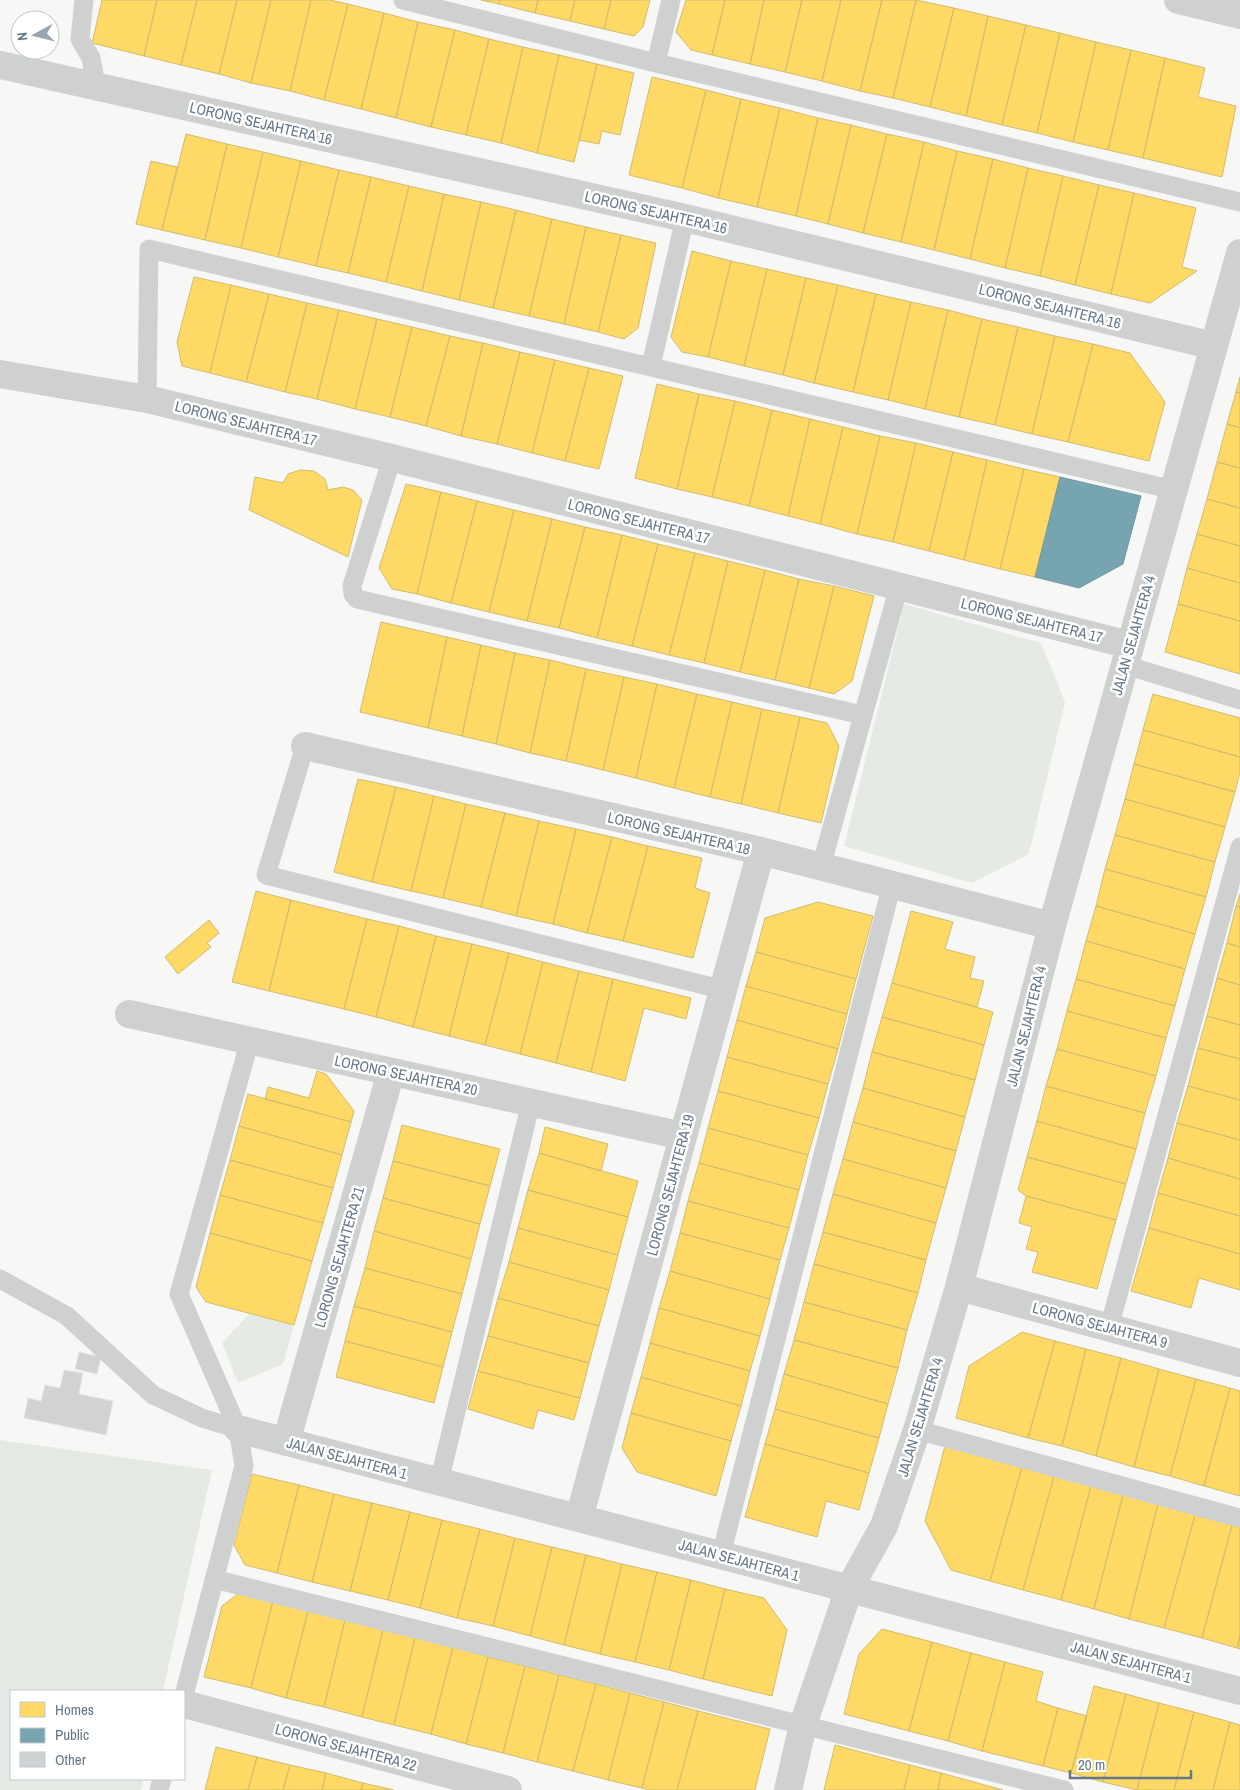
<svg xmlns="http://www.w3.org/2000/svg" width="1240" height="1790" font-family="'Archivo Narrow',sans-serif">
	<rect width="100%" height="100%" fill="#f7f7f6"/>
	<!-- green -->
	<path fill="#e6eae4" d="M904,604L1041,643L1065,702L1029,854L972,883L844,846Z
		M250,1313L294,1325L283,1364L238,1383L222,1343Z
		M0,1440L212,1470L163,1691H11V1779H144L141,1790H0Z"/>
	<!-- homes -->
	<path fill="#ffd966" stroke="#d1bc70" d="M102,0H157L144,56L92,43Z
		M157,0H197L181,65L144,56Z
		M197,0H237L219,74L181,65Z
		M237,0H271L251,83L219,74Z
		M271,0H311L290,91L251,83Z
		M311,0H330L348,4L324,100L290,91Z
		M481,0H500L499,4Z
		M500,0H538L535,13L499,4Z
		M538,0H575L570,21L535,13Z
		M575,0H611L604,29L570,21Z
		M611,0H650L643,27L634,36L604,29Z
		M686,0H725L712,55L691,50L676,32Z
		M725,0H764L750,64L712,55Z
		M764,0H802L785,72L750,64Z
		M802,0H841L822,81L785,72Z
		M841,0H882L860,91L822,81Z
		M882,0H916L893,98L860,91Z
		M916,0L954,8L930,107L893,98Z
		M348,4L384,13L361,109L324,100Z
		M954,8L988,16L966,116L930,107Z
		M384,13L418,22L396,118L361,109Z
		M988,16L1026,25L1002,125L966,116Z
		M418,22L455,30L431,127L396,118Z
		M1026,25L1060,33L1037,133L1002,125Z
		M455,30L489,39L466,135L431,127Z
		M1060,33L1096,42L1073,142L1037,133Z
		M489,39L523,47L501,143L466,135Z
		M1096,42L1131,50L1108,150L1073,142Z
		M523,47L559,55L537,153L501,143Z
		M1131,50L1165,58L1143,158L1108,150Z
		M559,55L597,64L574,162L537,153Z
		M1165,58L1205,68L1198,97L1236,106L1222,177L1143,158Z
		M597,64L634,73L620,135L602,131L599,144L579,140Z
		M652,77L706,90L682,188L629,175Z
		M706,90L741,99L718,198L682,188Z
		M741,99L780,108L757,207L718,198Z
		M780,108L818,118L796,216L757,207Z
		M818,118L851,125L828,224L796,216Z
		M851,125L887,134L863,233L828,224Z
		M186,134L227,144L205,240L162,230Z
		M887,134L924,142L901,242L863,233Z
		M924,142L957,151L934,250L901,242Z
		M227,144L263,152L241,248L205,240Z
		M957,151L993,159L970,259L934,250Z
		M263,152L301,161L278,257L241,248Z
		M993,159L1028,168L1005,268L970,259Z
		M151,161L177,167L162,230L136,224Z
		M301,161L339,170L316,266L278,257Z
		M1028,168L1063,176L1040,276L1005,268Z
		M339,170L371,177L348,273L316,266Z
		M1063,176L1099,185L1075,285L1040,276Z
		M371,177L409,186L386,282L348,273Z
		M1099,185L1134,193L1111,294L1075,285Z
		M409,186L444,194L422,291L386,282Z
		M1134,193L1196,208L1182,267L1197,271L1150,303L1111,294Z
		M444,194L481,202L459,300L422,291Z
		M481,202L516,210L493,308L459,300Z
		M516,210L552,219L529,316L493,308Z
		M552,219L586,227L564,324L529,316Z
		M586,227L621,235L598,332L564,324Z
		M621,235L656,243L638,328L624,339L598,332Z
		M692,251L731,261L708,357L682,352L671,337Z
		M731,261L767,269L744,366L708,357Z
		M767,269L806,278L783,375L744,366Z
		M194,277L231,285L210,373L182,366L177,342Z
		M806,278L838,285L814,383L783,375Z
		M231,285L269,294L246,382L210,373Z
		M838,285L876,294L853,392L814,383Z
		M269,294L307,303L285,392L246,382Z
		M876,294L911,302L888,400L853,392Z
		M911,302L948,310L925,409L888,400Z
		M307,303L339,310L317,399L285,392Z
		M339,310L377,319L355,409L317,399Z
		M948,310L982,319L959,417L925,409Z
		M377,319L412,327L390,417L355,409Z
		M982,319L1018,327L995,425L959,417Z
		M412,327L450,336L426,426L390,417Z
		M1018,327L1055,336L1032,434L995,425Z
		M450,336L483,343L461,436L426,426Z
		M1055,336L1093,344L1068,442L1032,434Z
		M483,343L520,352L497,444L461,436Z
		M1093,344L1130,353L1165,402L1149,461L1068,442Z
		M520,352L555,360L532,453L497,444Z
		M555,360L589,368L565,461L532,453Z
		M589,368L623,376L599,469L565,461Z
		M1240,377V393L1236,392Z
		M657,384L699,394L677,489L635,478Z
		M1236,392L1240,393V428L1227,424Z
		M699,394L735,401L712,497L677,489Z
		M735,401L772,410L749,506L712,497Z
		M772,410L810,419L788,516L749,506Z
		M810,419L843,427L820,524L788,516Z
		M1227,424L1240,428V468L1217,462Z
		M843,427L880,436L857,534L820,524Z
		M880,436L916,443L893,542L857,534Z
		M916,443L953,452L929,551L893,542Z
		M953,452L987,460L964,560L929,551Z
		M987,460L1024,469L1000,569L964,560Z
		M1217,462L1240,468V508L1207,499Z
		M1024,469L1060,477L1035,577L1000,569Z
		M300,470L314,471L325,479L328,490L343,487L353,490L362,500L348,557L249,510L255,477L283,483L288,474Z
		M406,484L441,492L417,594L392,589L379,568Z
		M441,492L477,501L451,603L417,594Z
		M1207,499L1240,508V546L1197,534Z
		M477,501L514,510L489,612L451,603Z
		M514,510L552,519L527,621L489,612Z
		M552,519L585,527L559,628L527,621Z
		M585,527L622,535L597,638L559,628Z
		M1197,534L1240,546V583L1187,568Z
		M622,535L658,544L632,646L597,638Z
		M658,544L695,553L669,655L632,646Z
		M695,553L728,561L704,663L669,655Z
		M728,561L765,570L740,672L704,663Z
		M1187,568L1240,583V621L1178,604Z
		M765,570L799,579L775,680L740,672Z
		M799,579L834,586L809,688L775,680Z
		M834,586L874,596L852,681L834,694L809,688Z
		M1178,604L1240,621V674L1165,652Z
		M381,622L447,637L428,728L360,712Z
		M447,637L481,645L462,736L428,728Z
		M481,645L515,653L496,744L462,736Z
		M515,653L550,660L530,753L496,744Z
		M550,660L586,669L566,761L530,753Z
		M586,669L624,677L603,770L566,761Z
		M624,677L657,684L636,778L603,770Z
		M657,684L697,694L674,788L636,778Z
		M697,694L732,702L710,797L674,788Z
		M1153,694L1240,718V757L1143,730Z
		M732,702L762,709L741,804L710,797Z
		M762,709L800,717L778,813L741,804Z
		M800,717L827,723L839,746L821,823L778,813Z
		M1143,730L1240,757V772L1235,792L1134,764Z
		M1134,764L1235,792L1225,827L1125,799Z
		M358,779L396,787L372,882L334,872Z
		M396,787L434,796L411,891L372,882Z
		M434,796L466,804L443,898L411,891Z
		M1125,799L1225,827L1215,862L1115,835Z
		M466,804L505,813L481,907L443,898Z
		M505,813L539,821L516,916L481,907Z
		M539,821L576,829L553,924L516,916Z
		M576,829L612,837L587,933L553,924Z
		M1115,835L1215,862L1206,897L1105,869Z
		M612,837L648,846L623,941L587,933Z
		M648,846L702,858L695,888L710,893L693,958L623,941Z
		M1105,869L1206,897L1195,934L1096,906Z
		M256,891L291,900L269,991L232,982Z
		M1240,894V907L1236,906Z
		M291,900L367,919L344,1009L269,991Z
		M818,902L873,916L856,979L756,952L765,918Z
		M1096,906L1195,934L1185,969L1086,941Z
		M1236,906L1240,907V947L1227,943Z
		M911,911L953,922L945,949L975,957L970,978L984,981L977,1007L892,983Z
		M367,919L399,926L376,1017L344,1009Z
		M209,920L219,933L207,943L211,947L178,974L165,957Z
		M399,926L436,936L413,1027L376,1017Z
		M436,936L472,944L449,1036L413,1027Z
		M1086,941L1185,969L1175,1006L1076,979Z
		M1227,943L1240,947V985L1217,978Z
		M472,944L509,953L485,1045L449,1036Z
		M756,952L856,979L847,1014L746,986Z
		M509,953L543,962L520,1054L485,1045Z
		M543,962L579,971L556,1063L520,1054Z
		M579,971L613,979L591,1072L556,1063Z
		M1217,978L1240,985V1025L1207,1016Z
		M613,979L691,998L686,1019L644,1008L625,1081L591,1072Z
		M1076,979L1175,1006L1166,1038L1067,1011Z
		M892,983L993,1012L984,1045L882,1017Z
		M746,986L847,1014L838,1049L737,1020Z
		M1067,1011L1166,1038L1156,1076L1057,1049Z
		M1207,1016L1240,1025V1059L1198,1048Z
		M882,1017L984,1045L975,1080L872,1052Z
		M737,1020L838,1049L828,1084L727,1057Z
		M1198,1048L1240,1059V1100L1188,1086Z
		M1057,1049L1156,1076L1145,1113L1046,1086Z
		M872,1052L975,1080L965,1117L863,1088Z
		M727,1057L828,1084L819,1118L718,1091Z
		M317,1071L326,1074L354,1111L351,1122L265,1099L268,1087L309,1098Z
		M1046,1086L1145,1113L1136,1149L1037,1121Z
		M1188,1086L1240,1100V1140L1177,1123Z
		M863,1088L965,1117L956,1151L853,1122Z
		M718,1091L819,1118L808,1155L708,1128Z
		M248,1094L351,1122L342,1155L239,1126Z
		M1037,1121L1136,1149L1126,1184L1027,1157Z
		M853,1122L956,1151L946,1188L843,1159Z
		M1177,1123L1240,1140V1179L1168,1158Z
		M402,1125L500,1149L490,1186L393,1161Z
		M239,1126L342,1155L333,1188L230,1160Z
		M545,1127L608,1144L601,1171L539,1153Z
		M708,1128L808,1155L799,1190L699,1163Z
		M539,1153L638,1181L628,1217L528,1190Z
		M1027,1157L1126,1184L1116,1220L1026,1196L1018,1190Z
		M1168,1158L1240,1179V1216L1158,1193Z
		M843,1159L946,1188L936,1223L833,1194Z
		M230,1160L333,1188L323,1223L220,1195Z
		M393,1161L490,1186L480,1224L383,1198Z
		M699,1163L799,1190L789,1228L688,1201Z
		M528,1190L628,1217L618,1255L518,1228Z
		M1158,1193L1240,1216V1254L1149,1228Z
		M833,1194L936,1223L926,1260L823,1232Z
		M220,1195L323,1223L312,1261L210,1233Z
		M1026,1196L1116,1220L1097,1289L1032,1272L1038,1252L1026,1249L1032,1227L1019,1223Z
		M383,1198L480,1224L471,1259L374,1231Z
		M688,1201L789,1228L780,1260L680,1233Z
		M518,1228L618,1255L609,1290L509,1262Z
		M1149,1228L1240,1254V1290L1199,1278L1191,1308L1131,1291Z
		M374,1231L471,1259L462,1294L365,1268Z
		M823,1232L926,1260L918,1293L814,1264Z
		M210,1233L312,1261L294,1325L206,1302L196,1287Z
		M680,1233L780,1260L770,1299L670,1271Z
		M509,1262L609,1290L599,1326L498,1298Z
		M814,1264L918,1293L907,1330L804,1302Z
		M365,1268L462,1294L452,1332L354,1306Z
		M670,1271L770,1299L760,1336L659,1308Z
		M498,1298L599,1326L589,1363L488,1336Z
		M804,1302L907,1330L898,1368L794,1340Z
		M354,1306L452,1332L443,1367L345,1341Z
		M659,1308L760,1336L750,1371L650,1343Z
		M1022,1332L1055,1341L1028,1438L956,1418L969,1366Z
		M488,1336L589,1363L580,1398L478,1371Z
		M794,1340L898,1368L888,1404L784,1374Z
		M345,1341L443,1367L434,1403L336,1377Z
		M1055,1341L1086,1349L1062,1446L1028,1438Z
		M650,1343L750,1371L741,1406L641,1377Z
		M1086,1349L1121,1358L1096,1456L1062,1446Z
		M1121,1358L1159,1369L1134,1467L1096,1456Z
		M1159,1369L1196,1379L1170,1476L1134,1467Z
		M478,1371L580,1398L574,1420L538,1410L533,1429L468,1409Z
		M784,1374L888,1404L879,1438L775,1409Z
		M641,1377L741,1406L731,1441L631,1413Z
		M1196,1379L1230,1388L1204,1486L1170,1476Z
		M1230,1388L1240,1391V1496L1204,1486Z
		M775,1409L879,1438L869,1473L765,1444Z
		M631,1413L731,1441L716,1496L637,1472L622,1448Z
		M765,1444L869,1473L859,1510L826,1501L817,1537L745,1517Z
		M945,1446L1022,1467L990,1581L951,1570L925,1521Z
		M1022,1467L1054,1476L1023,1590L990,1581Z
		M252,1474L299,1485L277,1573L245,1565L234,1545Z
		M1054,1476L1091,1486L1061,1600L1023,1590Z
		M299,1485L334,1494L312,1582L277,1573Z
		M1091,1486L1123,1495L1094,1609L1061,1600Z
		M334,1494L372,1503L350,1591L312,1582Z
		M1123,1495L1158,1504L1129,1619L1094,1609Z
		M372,1503L410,1512L388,1600L350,1591Z
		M1158,1504L1195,1515L1164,1628L1129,1619Z
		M410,1512L442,1520L420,1608L388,1600Z
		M1195,1515L1232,1525L1202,1638L1164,1628Z
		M442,1520L480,1529L457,1618L420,1608Z
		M1232,1525L1240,1527V1635L1237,1648L1202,1638Z
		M480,1529L515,1538L493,1626L457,1618Z
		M515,1538L552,1547L530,1636L493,1626Z
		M552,1547L586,1555L564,1645L530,1636Z
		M586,1555L622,1564L600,1654L564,1645Z
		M622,1564L657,1572L635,1662L600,1654Z
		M657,1572L691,1580L669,1670L635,1662Z
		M691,1580L725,1589L703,1679L669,1670Z
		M725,1589L764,1598L787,1630L772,1696L703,1679Z
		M239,1593L273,1601L251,1688L204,1677L222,1606Z
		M273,1601L308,1611L286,1698L251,1688Z
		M308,1611L345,1620L324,1707L286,1698Z
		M345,1620L383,1630L362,1717L324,1707Z
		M882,1629L932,1642L909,1731L844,1714L859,1654Z
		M383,1630L415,1638L394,1725L362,1717Z
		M1240,1635V1649L1237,1648Z
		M415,1638L453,1647L431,1734L394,1725Z
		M932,1642L971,1653L948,1741L909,1731Z
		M453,1647L488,1657L466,1744L431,1734Z
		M971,1653L1005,1662L982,1751L948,1741Z
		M488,1657L525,1666L503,1753L466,1744Z
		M1005,1662L1043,1672L1036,1701L1058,1708L1043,1766L982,1751Z
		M525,1666L559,1675L537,1762L503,1753Z
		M559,1675L596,1684L573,1771L537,1762Z
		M596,1684L630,1693L608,1780L573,1771Z
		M1094,1686L1126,1694L1103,1782L1071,1773Z
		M630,1693L664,1702L642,1788L608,1780Z
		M1126,1694L1159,1703L1137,1790L1103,1782Z
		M664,1702L698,1711L677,1790H649L642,1788Z
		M1159,1703L1194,1712L1174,1790H1137Z
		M1058,1708L1087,1716L1071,1773L1043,1766Z
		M698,1711L770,1729L755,1790H677Z
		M1194,1712L1230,1722L1213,1790H1174Z
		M1230,1722L1240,1725V1790H1213Z
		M835,1745L910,1765L904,1790H824Z
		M216,1747L257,1757L248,1790H205Z
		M257,1757L290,1765L283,1790H248Z
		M290,1765L326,1773L322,1790H283Z
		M910,1765L941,1773L938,1790H904Z
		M326,1773L363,1783L361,1790H322Z
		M941,1773L1003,1790H938Z
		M363,1783L394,1790H361Z"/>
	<!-- public -->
	<path fill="#76a5af" stroke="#7198a3" d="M1060,477L1141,496L1123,564L1079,588L1035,577Z"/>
	<!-- building -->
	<path fill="#d0d2d3" stroke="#e6e6e6" d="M79,1352L101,1357L97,1374L75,1369Z
		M64,1370L83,1373L79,1394L113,1401L106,1435L24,1418L28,1398L41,1401L45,1385L60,1388Z"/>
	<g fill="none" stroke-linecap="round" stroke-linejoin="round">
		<!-- lane -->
		<path stroke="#cfd1d1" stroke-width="19" d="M84,0L80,39L91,58L96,85
			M403,0L656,63L1240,202
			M656,63L671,0
			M651,366L685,218
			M147,399L149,249L1174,490
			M392,458L352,586L353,594L357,599L862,715
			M1125,665L1240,700
			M305,746L266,875L724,990
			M821,867L899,586
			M0,1279L67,1316L153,1395L202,1418L238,1429
			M1109,1328L1240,847
			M917,1430L1240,1518
			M439,1482L531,1102
			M721,1555L892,884
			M214,1579L1064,1790
			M184,1695L244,1466L238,1429L179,1294L250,1040
			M159,1790L162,1779"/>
		<!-- street -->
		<path stroke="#cfd1d1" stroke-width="28" d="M1178,0L1240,15
			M0,65L685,218L1214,346
			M0,374L147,399L392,458L1130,645
			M305,746L761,851L1052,926
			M129,1014L683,1136
			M959,1287L1240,1363
			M238,1429L1240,1691
			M286,1442L391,1072
			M579,1518L761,851
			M184,1704L508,1790
			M788,1790L803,1725L849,1589L884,1526L917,1430L959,1287L1052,926L1240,253"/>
	</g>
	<g text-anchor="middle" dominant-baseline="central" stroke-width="5" stroke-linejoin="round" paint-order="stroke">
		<!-- street labels -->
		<g font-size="15" fill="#667888" stroke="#fff">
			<text transform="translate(261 123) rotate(13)">LORONG SEJAHTERA 16</text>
			<text transform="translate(656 212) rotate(13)">LORONG SEJAHTERA 16</text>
			<text transform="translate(1050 306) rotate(14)">LORONG SEJAHTERA 16</text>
			<text transform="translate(246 423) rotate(14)">LORONG SEJAHTERA 17</text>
			<text transform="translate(639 521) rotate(14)">LORONG SEJAHTERA 17</text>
			<text transform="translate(1032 620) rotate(14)">LORONG SEJAHTERA 17</text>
			<text transform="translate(1133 635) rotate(-74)">JALAN SEJAHTERA 4</text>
			<text transform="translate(679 833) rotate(13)">LORONG SEJAHTERA 18</text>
			<text transform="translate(1026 1026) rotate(-76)">JALAN SEJAHTERA 4</text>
			<text transform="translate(406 1075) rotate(12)">LORONG SEJAHTERA 20</text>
			<text transform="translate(670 1185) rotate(-75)">LORONG SEJAHTERA 19</text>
			<text transform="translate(339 1257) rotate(-74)">LORONG SEJAHTERA 21</text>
			<text transform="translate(1100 1325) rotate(15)">LORONG SEJAHTERA 9</text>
			<text transform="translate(920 1417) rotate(-73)">JALAN SEJAHTERA 4</text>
			<text transform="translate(347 1458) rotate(15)">JALAN SEJAHTERA 1</text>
			<text transform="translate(739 1560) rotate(15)">JALAN SEJAHTERA 1</text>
			<text transform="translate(1131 1662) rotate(15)">JALAN SEJAHTERA 1</text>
			<text transform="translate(346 1747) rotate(15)">LORONG SEJAHTERA 22</text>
		</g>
	</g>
	<!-- legend -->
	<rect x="10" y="1690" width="175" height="90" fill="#ffffff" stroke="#c2c9cf"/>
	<rect x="20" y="1702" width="25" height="15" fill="#ffd966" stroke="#c2c9cf"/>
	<text x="55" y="1715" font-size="15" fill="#667888">Homes</text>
	<rect x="20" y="1728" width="25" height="15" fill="#76a5af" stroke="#c2c9cf"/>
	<text x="55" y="1740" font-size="15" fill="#667888">Public</text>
	<rect x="20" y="1752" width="25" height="15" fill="#d0d2d3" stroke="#c2c9cf"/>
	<text x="55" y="1765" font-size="15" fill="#667888">Other</text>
	<!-- north arrow -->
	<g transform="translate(35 35) rotate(263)"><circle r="24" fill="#ffffff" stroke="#c2c9cf"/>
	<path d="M0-4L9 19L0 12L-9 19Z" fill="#99a4ae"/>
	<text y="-8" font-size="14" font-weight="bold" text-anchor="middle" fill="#667888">N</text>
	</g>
	<!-- scale -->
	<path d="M1070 1770v8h121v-8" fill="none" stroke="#667888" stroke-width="2.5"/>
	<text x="1078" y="1770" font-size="15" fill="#667888" stroke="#ffffff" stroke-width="4" paint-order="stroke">20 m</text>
</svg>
